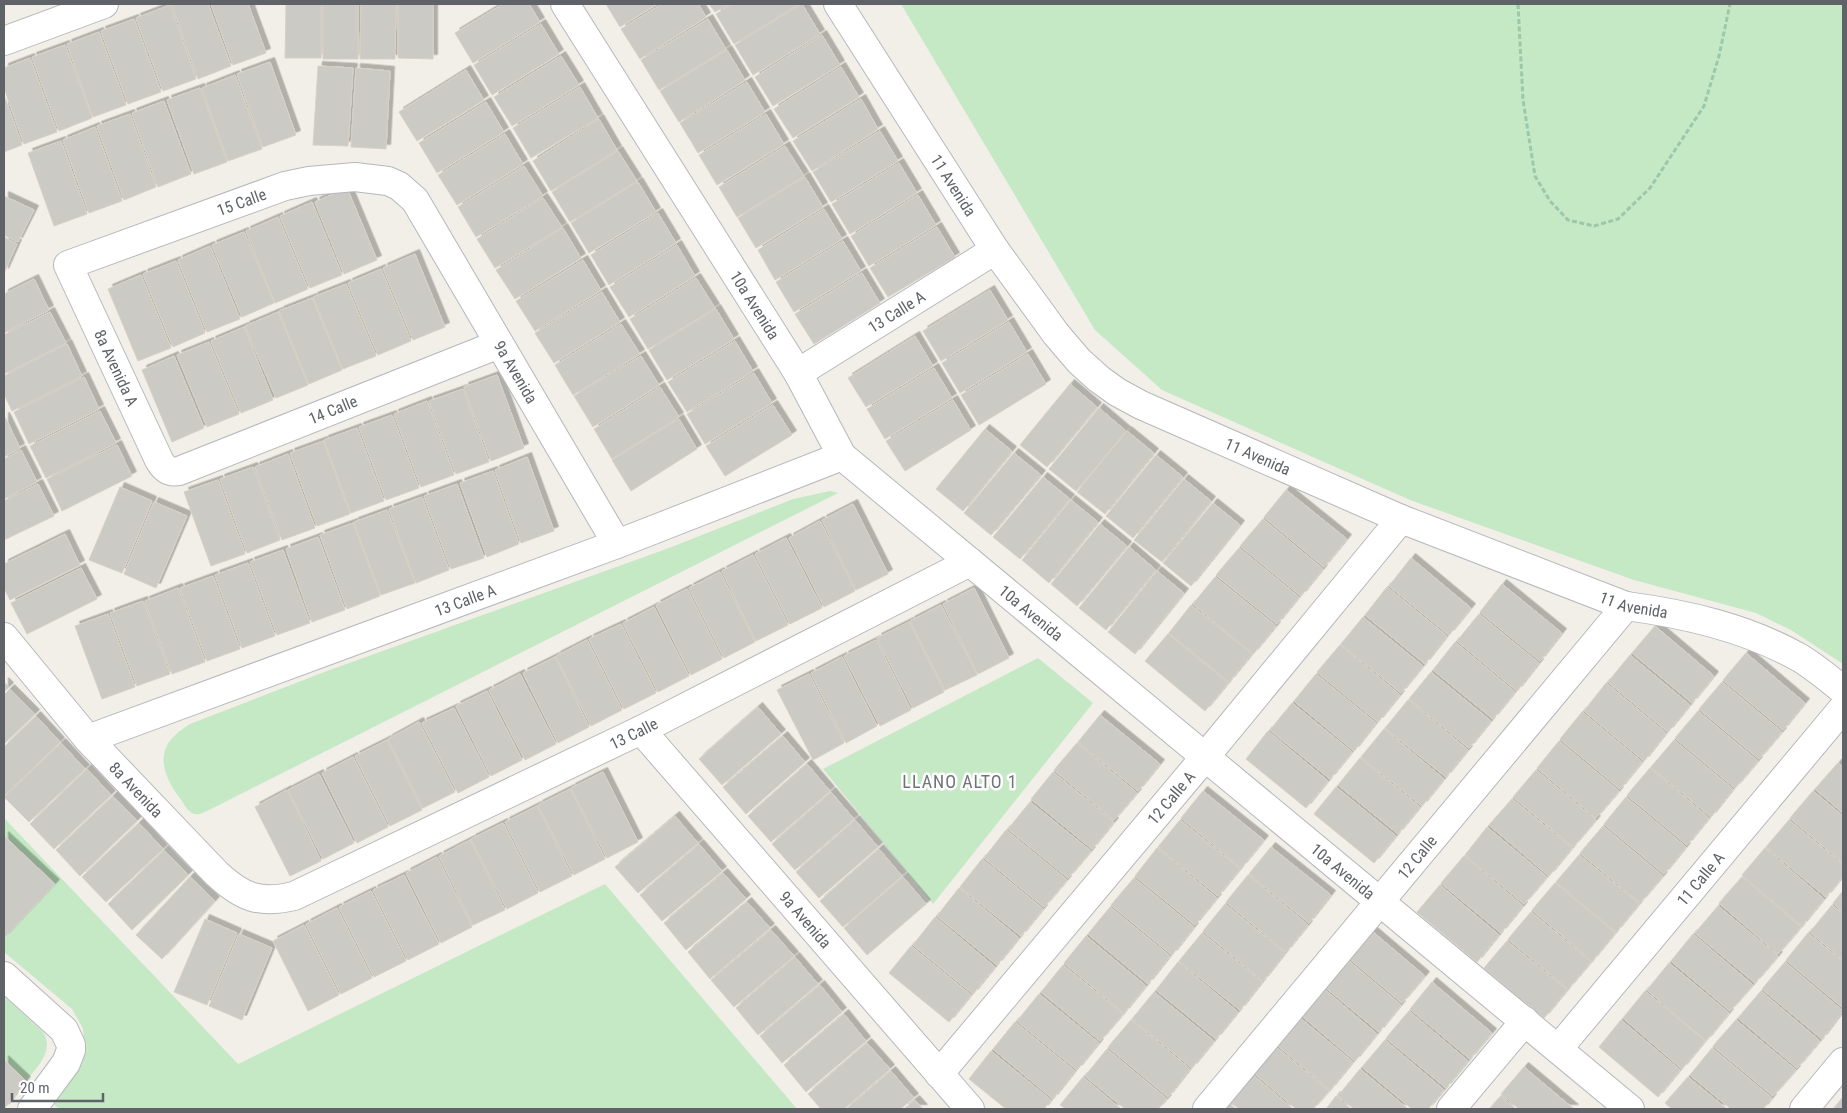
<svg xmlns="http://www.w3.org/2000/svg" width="1847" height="1113" font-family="'Roboto Condensed',sans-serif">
	<defs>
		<filter id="shadow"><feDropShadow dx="4.5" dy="-4.5" stdDeviation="0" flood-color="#0004"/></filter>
	</defs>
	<rect width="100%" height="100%" fill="#f1efe8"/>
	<!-- green -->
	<path fill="#c5e8c5" d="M901,4H1843V664L1791,630L1756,613L1634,580L1410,500L1162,390L1095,330Z
		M830,491L838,493L207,811C202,813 197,816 192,813C188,811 184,805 182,801C171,787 158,766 166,748C170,737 181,730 190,724L327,671L669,548L793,499Z
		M1038,658L1093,703L933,904L823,769Z
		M4,818L238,1064L605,884L797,1109H60L54,1105L82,1064L85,1052L83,1028L72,1009L4,952V938L55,884L4,836Z
		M4,996L43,1032C55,1051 37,1067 26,1081L4,1060Z"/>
	<!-- building -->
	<path fill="#cccac5" stroke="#d6d1c6" filter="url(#shadow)" d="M175,4H208L231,66L198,79L172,5Z
		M211,4H248L266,53L233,65Z
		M286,4H321V58H285Z
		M323,4H358V59H323Z
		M361,4H396L395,59H360Z
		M398,4H433V59L398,58Z
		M503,4H529L540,22L473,63L455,33Z
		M606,4H657L620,27Z
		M662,4H698L706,17L640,59L621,29Z
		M709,4H729L715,12Z
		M732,4H799L734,44L716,14Z
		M802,4L820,34L753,75L735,45Z
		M170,5L196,79L163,91L136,18Z
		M134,19L161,92L128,104L101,31Z
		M708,19L726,49L659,90L641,60Z
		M541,24L559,54L492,95L474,65Z
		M99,32L126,105L93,117L67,44Z
		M822,35L840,65L773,106L755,77Z
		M65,45L92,118L59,131L32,57Z
		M727,50L745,80L679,122L660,91Z
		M561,56L579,85L512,126L494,97Z
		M30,58L57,132L24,144L4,88V68Z
		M270,62L296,135L263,147L237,74Z
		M318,66L353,68L348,146L313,145Z
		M841,67L859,97L793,138L774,109Z
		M356,68L390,71L386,149L351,147Z
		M466,70L484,100L417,141L399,112Z
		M235,75L262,149L228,161L202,88Z
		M747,82L765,112L698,153L680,123Z
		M580,87L598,118L531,158L513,128Z
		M200,88L227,162L194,174L167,100Z
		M4,95L22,145L4,152Z
		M861,99L878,129L812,171L793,141Z
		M164,101L191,174L158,187L132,113Z
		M486,102L504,132L437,173L419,143Z
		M130,114L156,187L124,200L97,126Z
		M766,114L784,144L717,185L699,155Z
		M599,119L617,150L551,191L533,161Z
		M95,127L122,201L89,213L63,140Z
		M880,131L898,161L831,202L813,172Z
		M505,134L523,164L457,205L438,175Z
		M61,141L87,214L54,226L28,153Z
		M785,146L804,176L737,217L719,187Z
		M618,151L637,181L570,222L552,192Z
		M899,163L917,193L850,234L832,204Z
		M524,166L543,196L476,237L458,207Z
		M805,177L823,207L756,248L738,218Z
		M638,182L656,212L589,253L571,223Z
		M347,188L377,260L344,274L315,202Z
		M918,195L936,225L869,266L851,236Z
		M4,196L34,210L18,242L4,235Z
		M543,198L562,227L495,268L477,239Z
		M312,202L342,275L310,288L280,216Z
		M824,209L842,239L775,280L758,250Z
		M658,213L676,243L609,285L591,255Z
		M278,217L308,289L275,303L246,231Z
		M937,227L955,257L888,297L870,268Z
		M563,228L581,258L515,299L496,270Z
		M244,232L274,303L242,317L212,245Z
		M4,237L17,244L4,273Z
		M843,241L861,271L794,312L776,282Z
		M677,245L695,276L629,317L610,287Z
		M210,246L240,319L207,332L178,260Z
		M415,254L445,327L413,340L383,268Z
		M583,260L601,290L535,331L516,301Z
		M176,261L205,333L173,347L143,274Z
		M381,269L411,341L378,355L348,283Z
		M862,273L880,303L814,344L795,314Z
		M141,275L171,348L138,361L108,289Z
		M696,278L715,308L648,349L630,319Z
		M34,279L49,310L4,333V294Z
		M346,284L376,356L343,369L313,297Z
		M990,290L1008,320L941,361L923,331Z
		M602,292L620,322L554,363L535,333Z
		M312,298L342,370L309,384L279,311Z
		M716,309L734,339L667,380L649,350Z
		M50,312L66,343L4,374V335Z
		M278,312L308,385L276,398L245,326Z
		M1009,322L1027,352L960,393L942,363Z
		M621,324L640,354L573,395L555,365Z
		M244,327L273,400L241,413L211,341Z
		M915,336L933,366L866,407L848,378Z
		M735,341L753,371L687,412L668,382Z
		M209,342L239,414L207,427L177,355Z
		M67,344L82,376L12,411L4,394V376Z
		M1028,354L1046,384L979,425L961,395Z
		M174,356L204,428L172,442L142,370Z
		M641,356L659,385L593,427L574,396Z
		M934,368L952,398L885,439L867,409Z
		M754,373L772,403L705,444L687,414Z
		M497,375L524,448L491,461L464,387Z
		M84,377L99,409L29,444L14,412Z
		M1070,384L1097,407L1047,467L1020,445Z
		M660,387L679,417L612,459L594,429Z
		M463,389L489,462L456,474L429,401Z
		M953,400L971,430L905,471L886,441Z
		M427,401L454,475L421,487L394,414Z
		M773,405L792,435L725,476L706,446Z
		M1099,408L1126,431L1076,491L1049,469Z
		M100,411L116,443L46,478L30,446Z
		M392,415L419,488L386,500L359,427Z
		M4,417H5L20,448L4,457Z
		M679,419L697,449L631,491L612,460Z
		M357,428L384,501L351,513L324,440Z
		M985,429L1012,451L963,511L936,489Z
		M1127,431L1154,453L1105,514L1077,492Z
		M323,441L350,514L317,526L290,453Z
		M117,445L132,476L62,511L47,479Z
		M21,450L37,482L4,499V459Z
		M1014,453L1041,475L991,535L964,513Z
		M288,454L315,528L282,540L255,467Z
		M1156,455L1183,477L1133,538L1106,516Z
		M527,457L554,531L521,543L495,470Z
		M253,467L280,540L247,553L220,479Z
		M493,471L519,544L487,557L460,483Z
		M1043,477L1070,499L1020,559L993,537Z
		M1184,479L1211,501L1162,562L1134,540Z
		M218,480L245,554L211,566L184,492Z
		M38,484L54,516L4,540V501Z
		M457,484L484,558L451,569L424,496Z
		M120,487L152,501L122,573L89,560Z
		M1286,490L1347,539L1324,567L1264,517Z
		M422,497L449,570L416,583L389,509Z
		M1071,500L1098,522L1049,583L1022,560Z
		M154,502L187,516L156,588L124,574Z
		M1213,503L1240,525L1191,586L1163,563Z
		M853,504L888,574L856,590L822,520Z
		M387,510L415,583L381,595L354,522Z
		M1263,519L1323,569L1301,596L1240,546Z
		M820,521L855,591L824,607L789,538Z
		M353,523L380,596L347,609L320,535Z
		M1100,524L1127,546L1077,606L1051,584Z
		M65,534L80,565L10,600L4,588V564Z
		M318,537L345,610L312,622L286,549Z
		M786,538L822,608L790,624L755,554Z
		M1129,547L1156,570L1106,630L1079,608Z
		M1239,548L1299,597L1277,624L1216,575Z
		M283,550L310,623L277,635L250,562Z
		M753,555L788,625L756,641L722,571Z
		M1411,558L1471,608L1449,635L1389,586Z
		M248,563L275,636L242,648L215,575Z
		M81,568L97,599L27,634L11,603Z
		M1157,571L1184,593L1135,654L1108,632Z
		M720,572L755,642L724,658L689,588Z
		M213,576L240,649L207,661L180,588Z
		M1215,577L1276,626L1253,654L1193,604Z
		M1502,584L1562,633L1540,661L1480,612Z
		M1387,587L1447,636L1425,664L1365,615Z
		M178,588L205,662L172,674L145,601Z
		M974,588L1009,658L978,674L943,604Z
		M687,589L722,659L691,675L656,605Z
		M143,601L170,674L137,686L110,613Z
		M941,605L977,675L945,690L910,621Z
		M1191,605L1252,654L1229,682L1169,633Z
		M654,607L689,676L658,692L623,623Z
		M108,614L135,687L102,699L75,626Z
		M1479,614L1539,663L1517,691L1457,641Z
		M1363,617L1423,666L1401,693L1341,644Z
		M909,622L944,692L913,708L877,638Z
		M621,624L656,693L624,709L589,639Z
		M1655,626L1714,676L1692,703L1632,653Z
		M1168,634L1228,683L1205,711L1145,661Z
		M587,640L622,710L591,726L556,656Z
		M876,640L911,710L880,726L844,656Z
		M1455,642L1515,692L1493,719L1433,670Z
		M1340,645L1400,695L1378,722L1317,672Z
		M1746,653L1805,703L1783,730L1723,680Z
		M1630,655L1690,705L1668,732L1608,682Z
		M555,657L589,727L558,743L523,673Z
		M842,657L877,726L846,743L811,673Z
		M1431,672L1491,721L1469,748L1409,699Z
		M520,674L556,744L525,760L489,690Z
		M809,674L844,743L813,760L777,690Z
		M1316,674L1376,723L1354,751L1294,701Z
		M4,682L9,687L4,692Z
		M1722,682L1782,732L1759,759L1699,709Z
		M1606,683L1666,733L1644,761L1584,711Z
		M10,689L35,714L4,744V695Z
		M487,691L522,760L491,776L456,706Z
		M1408,700L1468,750L1446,777L1385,728Z
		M1292,703L1352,752L1330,779L1270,730Z
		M758,707L781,734L722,785L699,759Z
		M454,708L489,777L458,793L422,723Z
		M1698,711L1758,761L1735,788L1675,738Z
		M1582,712L1642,762L1620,789L1560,739Z
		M1100,715L1160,764L1138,791L1078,742Z
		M36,716L60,742L4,796V747Z
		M419,722L455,792L423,808L388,739Z
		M1384,729L1444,779L1422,806L1361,757Z
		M1268,731L1328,781L1306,808L1246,759Z
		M783,736L805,762L746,814L723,787Z
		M387,740L422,810L390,826L355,756Z
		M1674,740L1733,789L1711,817L1651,767Z
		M1559,741L1619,791L1596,818L1537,768Z
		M61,743L85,769L29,822L4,797Z
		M1077,743L1137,793L1114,820L1054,770Z
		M353,757L388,827L357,843L322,773Z
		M1360,758L1420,807L1398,834L1338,785Z
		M1838,763L1843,767V813L1815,789Z
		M807,764L830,791L771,842L748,816Z
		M1650,768L1709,818L1687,845L1627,795Z
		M87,769L111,795L54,849L30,824Z
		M1536,770L1596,820L1573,847L1513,797Z
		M603,772L638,842L607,858L571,788Z
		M1053,772L1114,822L1092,849L1031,799Z
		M319,774L354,843L323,859L288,790Z
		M1336,787L1396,836L1374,863L1314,814Z
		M570,789L605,859L574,875L538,805Z
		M287,790L321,861L290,876L255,807Z
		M1203,791L1264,840L1241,868L1181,818Z
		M1813,791L1843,816V863L1790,818Z
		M831,792L854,819L795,870L772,844Z
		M113,796L137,821L80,876L56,850Z
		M1626,797L1686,847L1664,874L1604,824Z
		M1512,799L1572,848L1549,876L1489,825Z
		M1030,802L1091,851L1068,878L1008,829Z
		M537,806L572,876L540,892L505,822Z
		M675,816L698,843L638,893L615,867Z
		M855,820L878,847L819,898L796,872Z
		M1180,820L1240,869L1218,896L1158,847Z
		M1789,820L1843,865V876L1826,897L1766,847Z
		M139,823L163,849L106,902L82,877Z
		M503,823L538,893L507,909L471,839Z
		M1603,826L1663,876L1640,903L1580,853Z
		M1487,827L1547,877L1524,904L1465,855Z
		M1006,830L1067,880L1044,907L984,858Z
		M4,836L55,884L4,938Z
		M470,840L505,910L473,925L439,856Z
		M699,844L722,871L662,921L640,895Z
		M1271,847L1331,895L1309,923L1249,874Z
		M1157,848L1217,898L1195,925L1135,876Z
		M1765,848L1824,899L1802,926L1742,875Z
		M879,849L902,876L843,927L820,901Z
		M164,850L188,875L132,930L108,904Z
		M1579,855L1639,904L1616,932L1556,882Z
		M1464,856L1523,906L1501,933L1441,883Z
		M437,857L472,927L441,943L406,873Z
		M982,859L1043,909L1021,936L960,887Z
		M723,873L746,899L686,950L664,923Z
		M404,875L439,944L408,960L373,890Z
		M1248,875L1308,925L1286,952L1226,902Z
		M190,877L215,901L162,959L136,935Z
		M903,877L926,904L867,955L844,928Z
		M1742,877L1801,927L1778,954L1719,903Z
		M1134,878L1194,927L1172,955L1111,905Z
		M1555,883L1615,933L1592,961L1532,910Z
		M1440,885L1499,935L1477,962L1417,912Z
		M959,888L1019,938L997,965L937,916Z
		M371,891L406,961L374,977L339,907Z
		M1843,891V912L1833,903Z
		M747,902L770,928L710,979L688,952Z
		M1225,904L1285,953L1263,981L1203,931Z
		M1832,905L1843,914V960L1810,932Z
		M1718,906L1778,956L1755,983L1695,933Z
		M1110,907L1170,956L1148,984L1088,934Z
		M337,908L372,978L341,994L306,924Z
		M1531,912L1591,962L1568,989L1508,939Z
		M935,917L995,967L973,994L913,945Z
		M205,919L237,933L207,1005L174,992Z
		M304,925L339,995L308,1011L273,941Z
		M1366,926L1425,976L1402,1003L1343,953Z
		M771,930L794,956L734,1007L711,980Z
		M1202,933L1262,982L1240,1010L1179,961Z
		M1808,933L1843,962V1008L1786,960Z
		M239,934L272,948L242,1020L209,1006Z
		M1693,934L1753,985L1730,1011L1671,961Z
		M1086,936L1146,986L1124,1013L1064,963Z
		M1507,941L1567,990L1544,1018L1484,968Z
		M911,946L971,995L949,1022L889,973Z
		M1342,955L1401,1005L1379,1032L1319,982Z
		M795,957L818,984L758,1035L736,1008Z
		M1178,962L1238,1012L1216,1039L1156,990Z
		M1785,962L1843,1011L1822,1039L1762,989Z
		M1669,963L1729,1013L1706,1041L1647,990Z
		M1063,965L1123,1014L1100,1041L1041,992Z
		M1432,982L1492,1033L1470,1059L1410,1009Z
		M1317,983L1377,1034L1355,1061L1295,1010Z
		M820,985L842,1012L782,1063L760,1036Z
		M1645,991L1705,1041L1682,1069L1623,1018Z
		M1761,991L1820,1041L1797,1068L1738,1018Z
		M1154,992L1214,1041L1192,1068L1132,1019Z
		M1039,994L1099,1043L1077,1070L1017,1021Z
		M1409,1011L1468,1061L1446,1088L1386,1038Z
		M1293,1012L1353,1062L1330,1090L1270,1039Z
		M844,1014L866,1041L806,1092L784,1065Z
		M1131,1020L1190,1069L1168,1097L1108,1047Z
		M1621,1020L1680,1070L1658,1097L1599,1047Z
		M1736,1020L1796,1070L1773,1096L1713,1046Z
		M1015,1022L1075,1071L1053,1099L993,1049Z
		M1385,1040L1444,1090L1428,1109H1412L1362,1067Z
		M1269,1041L1329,1091L1313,1109H1296L1247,1067Z
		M867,1043L890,1069L844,1109H821L808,1094Z
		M1712,1048L1772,1098L1763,1109H1731L1690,1075Z
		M1107,1049L1167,1099L1158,1109H1125L1085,1076Z
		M991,1051L1051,1100L1044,1109H1006L969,1079Z
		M4,1060L26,1081L4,1109Z
		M1524,1067L1574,1109H1519L1501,1094Z
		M1246,1069L1293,1109H1239L1223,1096Z
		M1360,1069L1408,1109H1354L1338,1096Z
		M891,1071L914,1098L900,1109H846Z
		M1083,1077L1121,1109H1066L1060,1105Z
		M1688,1077L1727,1109H1672L1665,1103Z
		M1336,1096L1351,1109H1326Z
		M1501,1096L1516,1109H1489Z
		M1843,1097V1109H1833Z
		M1222,1098L1236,1109H1213Z
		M915,1100L923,1109H904Z"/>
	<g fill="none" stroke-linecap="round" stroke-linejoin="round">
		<defs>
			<g id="street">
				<path id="s1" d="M565,4L798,373L842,456L1630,1109"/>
				<path id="s2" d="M838,4L995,250L1056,334L1079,361L1099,379L1117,392L1141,405L1401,519L1626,606C1687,614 1747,628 1800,658C1815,667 1829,679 1843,690"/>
				<path d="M4,41L104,4"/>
				<path id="s3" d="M499,344L179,471C169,473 164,469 159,460L68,265L285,186L309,181L355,177L388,181L399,186L415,200L617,544"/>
				<path id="s4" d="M798,373L995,250"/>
				<path id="s5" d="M4,637L88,739L217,874C243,898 260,904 294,896L641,730L970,562"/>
				<path id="s6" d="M641,730L970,1109"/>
				<path id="s7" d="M88,739L617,544L842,456"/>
				<path d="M4,976L64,1030L71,1045V1050L66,1063L32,1109"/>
				<path id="s8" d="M1558,1049L1843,708"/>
				<path id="s9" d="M939,1074L1205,757L1401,519"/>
				<path id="s10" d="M1207,1109L1626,606"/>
				<path d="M1451,1109L1525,1021"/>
				<path d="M1804,1109L1843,1062"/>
			</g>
		</defs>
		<!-- street casing -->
		<use href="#street" stroke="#b5b8bc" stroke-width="30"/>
		<!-- path -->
		<path stroke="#9cc7a9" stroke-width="3" stroke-dasharray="5 2.5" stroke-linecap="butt" d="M1518,4L1523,100L1535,176L1550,201L1568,220L1594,226L1618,219L1650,188L1704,106L1719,56L1730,4"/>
		<!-- street -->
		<use href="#street" stroke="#fff" stroke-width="28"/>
	</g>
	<g text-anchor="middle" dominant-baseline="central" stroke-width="5" stroke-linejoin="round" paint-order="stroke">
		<!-- street labels -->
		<g font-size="16" fill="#5f6368" stroke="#fff">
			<text stroke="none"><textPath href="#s2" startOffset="215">11 Avenida</textPath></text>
			<text stroke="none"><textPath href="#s3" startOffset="769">15 Calle</textPath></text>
			<text stroke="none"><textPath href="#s1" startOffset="356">10a Avenida</textPath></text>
			<text stroke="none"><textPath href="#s4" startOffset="116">13 Calle A</textPath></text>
			<text transform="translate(116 368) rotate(65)">8a Avenida A</text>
			<text stroke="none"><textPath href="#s3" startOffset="1152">9a Avenida</textPath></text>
			<text transform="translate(333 410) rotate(-22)">14 Calle</text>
			<text stroke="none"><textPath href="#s2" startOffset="635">11 Avenida</textPath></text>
			<text stroke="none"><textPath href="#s7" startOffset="402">13 Calle A</textPath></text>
			<text stroke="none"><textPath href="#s2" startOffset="1040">11 Avenida</textPath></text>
			<text stroke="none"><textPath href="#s1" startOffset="776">10a Avenida</textPath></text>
			<text stroke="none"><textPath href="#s5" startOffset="780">13 Calle</textPath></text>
			<text stroke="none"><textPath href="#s5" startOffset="202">8a Avenida</textPath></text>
			<text stroke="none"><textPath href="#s9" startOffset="361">12 Calle A</textPath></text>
			<text stroke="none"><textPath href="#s10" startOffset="328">12 Calle</textPath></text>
			<text stroke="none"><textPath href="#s1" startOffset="1181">10a Avenida</textPath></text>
			<text stroke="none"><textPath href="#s8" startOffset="222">11 Calle A</textPath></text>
			<text stroke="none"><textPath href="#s6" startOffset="251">9a Avenida</textPath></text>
		</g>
		<!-- neighbourhood labels -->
		<g font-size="18" letter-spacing="1" fill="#70757a" stroke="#fff">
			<text x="960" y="781">LLANO ALTO 1</text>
		</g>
	</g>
	<!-- border -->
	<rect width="1847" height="1113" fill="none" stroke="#5f6368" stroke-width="10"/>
	<!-- scale -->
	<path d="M12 1093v8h91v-8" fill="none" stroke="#5f6368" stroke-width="2.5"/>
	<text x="20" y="1093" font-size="15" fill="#5f6368" stroke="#ffffff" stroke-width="4" paint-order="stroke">20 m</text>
</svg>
